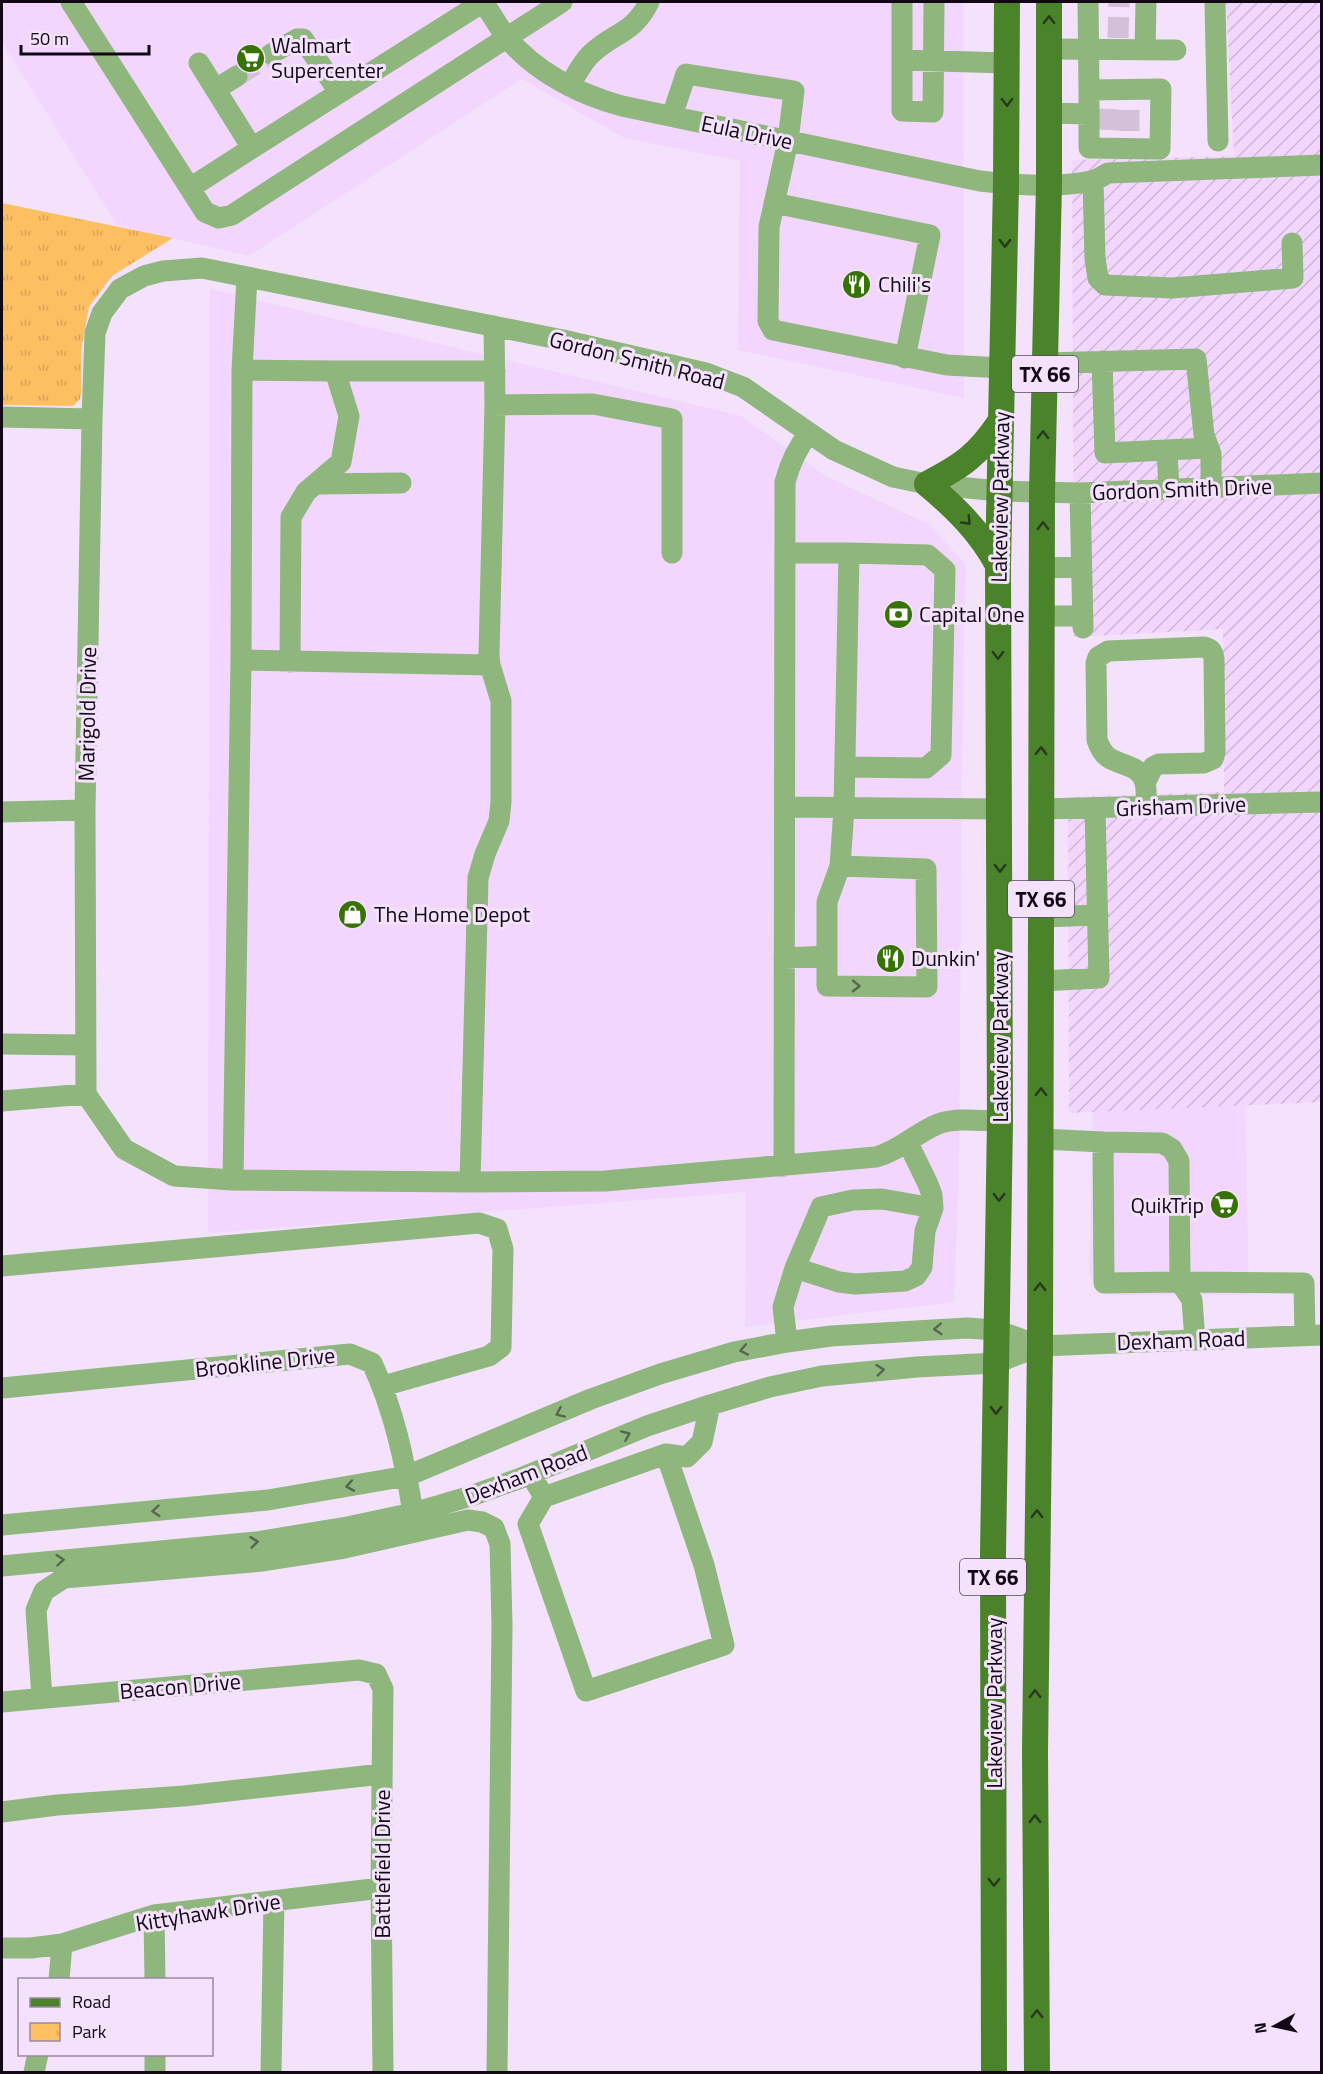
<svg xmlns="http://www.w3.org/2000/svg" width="1323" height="2074" font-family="'Titillium Web',sans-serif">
	<defs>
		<pattern id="industrial-furrows" width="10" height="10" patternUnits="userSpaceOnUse" patternTransform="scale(1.5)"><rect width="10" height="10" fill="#f2d6fe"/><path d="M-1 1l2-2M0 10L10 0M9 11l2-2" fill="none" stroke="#ceb6d9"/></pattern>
		<pattern id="park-tufts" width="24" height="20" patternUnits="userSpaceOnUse" patternTransform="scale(1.5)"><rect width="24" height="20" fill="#fcbf62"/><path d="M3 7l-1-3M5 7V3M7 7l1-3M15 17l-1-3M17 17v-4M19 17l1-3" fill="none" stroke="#d7a354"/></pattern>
	</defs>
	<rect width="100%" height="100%" fill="#f4e2fc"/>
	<!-- built -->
	<path fill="#f2d6fe" d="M2,2H963L964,398L738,350L740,161L624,138L522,79L249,256L117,225L2,42Z
		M210,289L741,416L826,476L930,525L966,565L963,671L959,1166L954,1302L745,1327L746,1192L208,1233Z
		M1245,1105L1249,1295H1109L1094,1283L1089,1274L1093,1112Z"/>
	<!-- industrial -->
	<path fill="url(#industrial-furrows)" d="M1226,2H1321V1102L1069,1113L1068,797L1224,792L1223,629L1074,637L1072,160L1234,156Z"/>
	<!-- park -->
	<path fill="url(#park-tufts)" d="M2,203L173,238L112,276L89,307L81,351V393L80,399L73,406L2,405Z"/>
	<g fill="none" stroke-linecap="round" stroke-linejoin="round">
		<!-- minor-tunnel -->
		<path stroke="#d2c1d9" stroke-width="21" stroke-dasharray="21 10" stroke-linecap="butt" d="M1118,38L1119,2
			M237,76L271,54
			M1108,130L1109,106
			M1129,131V107"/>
		<!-- minor -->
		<path stroke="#8fb67d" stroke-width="21" d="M71,2L205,212L219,218L232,215L562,2
			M483,2C491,13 498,26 506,37C536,72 579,94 622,106L980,181C1014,185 1058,188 1091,181C1097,180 1103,176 1108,173L1322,165
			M902,2V60L1007,63
			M1088,2L1089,90
			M1215,2L1218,141
			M1049,49L1176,50
			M1145,50L1146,2
			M271,54L297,39H303L339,92
			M902,60V111L933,112L934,2
			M569,86C576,76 581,64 590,55C613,32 633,35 649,2
			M216,89L237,76
			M1049,113L1089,114V90L1161,89L1160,149L1089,148V114
			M672,116L686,74L794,91L788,141L769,227L768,321L773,330L947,365L1002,368
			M252,148L483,2
			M1093,181L1095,259L1098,278L1105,285L1172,288L1293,278L1292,243
			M190,188L252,148L199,63
			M774,203L930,235L905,358
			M1102,361L1105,453L1208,448
			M1045,363L1196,359L1204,435L1211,454V488
			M242,370L335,371
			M495,405L593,404L672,419V553
			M2,417L92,419
			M1167,450L1169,490
			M316,484L401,483
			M1080,493L1083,628
			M785,553H849
			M1043,568L1081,567
			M1042,616H1082
			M241,660L490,665
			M290,662L291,517L306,492L341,462L349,416L335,371H495
			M1145,783L1153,767L1159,764L1204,763L1213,759L1215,752L1214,659C1213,652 1212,649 1204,647L1108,651L1098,657L1096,663L1097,740C1100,748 1103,755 1111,759C1124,766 1141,766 1145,783C1147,790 1146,800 1146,807
			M785,807L1000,809
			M1040,809L1322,802
			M2,812L85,810
			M840,866L926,869L927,987L827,986V902L840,866L844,809L849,553L928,555L945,570L941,755L926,768L845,767
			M1042,917L1098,915
			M784,958L827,956
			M1041,981L1099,978L1095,809
			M2,1044L85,1045
			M2,1101L86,1094
			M1000,1121C980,1121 957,1117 938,1124C916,1133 899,1151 876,1157L605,1181L470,1182L233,1180L174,1176L124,1149L86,1094L85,810L92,419L95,333L102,313L120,289L144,276L163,271L202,268L563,340L706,373L743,387L834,450L893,477L927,484L999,491L1080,493L1322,483
			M1041,1139L1103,1142L1104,1283L1180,1282L1179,1161L1172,1149L1162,1143L1103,1142
			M784,1166L785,482C790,463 797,448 809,433
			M233,1180L241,660L242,370L247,277
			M470,1182L478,878L485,854L499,821L501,802V701L490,665L489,654L495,405L494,326
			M2,1266L479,1223L497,1229L503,1249L501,1347L489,1356L383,1386
			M795,1268L821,1207L853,1200L882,1199L933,1208
			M1195,1340L1192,1300L1180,1282L1304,1283L1305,1336
			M787,1342L783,1307L795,1268L839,1282L855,1284L905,1281L916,1276L922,1267L925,1231L933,1208L932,1195L928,1184L908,1143
			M2,1388L350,1354L372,1363C394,1410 405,1462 413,1513
			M531,1475L544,1497L528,1524L586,1691L724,1645L704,1565L666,1454
			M544,1497L666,1454L687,1457L702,1442L710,1405
			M2,1525L268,1500L407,1476L591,1399L660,1374L734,1352L787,1342L831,1336L967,1328L996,1330L1040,1346
			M2,1566L256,1542L347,1527L413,1513L471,1496L521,1478L647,1426L710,1405L770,1387L822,1376L917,1367L996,1363L1040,1346L1322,1335
			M42,1698L36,1610L44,1591L64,1578L263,1561L340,1549L468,1520L482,1522L494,1528L500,1544L502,1625L497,2072
			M2,1702L359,1670L376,1674L383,1689L381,1888L383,2072
			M2,1812L57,1805L184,1796L382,1774
			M154,1915L155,1980
			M2,1948H31L62,1944L154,1915L381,1888
			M59,1980L62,1944
			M155,2054V2072
			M34,2072L38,2054
			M271,2072L274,1901"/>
		<!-- major -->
		<path stroke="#4b832a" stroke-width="26" d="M998,565C980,532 956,508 927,484C962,466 978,455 1000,422
			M994,2072L993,1553L1000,1121L998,565L1006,184L1007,2
			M1037,2072L1035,1752L1040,1346L1042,493L1049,184V2"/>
	</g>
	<!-- one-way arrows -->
	<defs><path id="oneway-chevron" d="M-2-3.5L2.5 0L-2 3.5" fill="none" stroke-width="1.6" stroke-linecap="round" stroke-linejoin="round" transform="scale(1.5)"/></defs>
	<g stroke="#28391d">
		<use href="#oneway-chevron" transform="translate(1049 20) rotate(-90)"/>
		<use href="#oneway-chevron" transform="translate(1007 102) rotate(90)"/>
		<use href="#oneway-chevron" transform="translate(1005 243) rotate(91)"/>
		<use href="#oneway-chevron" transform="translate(1043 435) rotate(-89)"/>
		<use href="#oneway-chevron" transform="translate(967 521) rotate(46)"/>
		<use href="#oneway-chevron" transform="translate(1043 526) rotate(-90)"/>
		<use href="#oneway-chevron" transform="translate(998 655) rotate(90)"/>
		<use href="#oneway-chevron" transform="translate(1041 751) rotate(-89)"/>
		<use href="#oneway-chevron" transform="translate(1000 868) rotate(90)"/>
		<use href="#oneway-chevron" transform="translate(1041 1092) rotate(-90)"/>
		<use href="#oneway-chevron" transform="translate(999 1197) rotate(91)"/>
		<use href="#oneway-chevron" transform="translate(1040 1287) rotate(-90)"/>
		<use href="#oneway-chevron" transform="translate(996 1410) rotate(91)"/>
		<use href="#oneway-chevron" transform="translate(1037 1514) rotate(-89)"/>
		<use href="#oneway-chevron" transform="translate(1035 1694) rotate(-90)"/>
		<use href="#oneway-chevron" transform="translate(1035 1819) rotate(-90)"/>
		<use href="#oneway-chevron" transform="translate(994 1882) rotate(90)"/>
		<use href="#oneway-chevron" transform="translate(1037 2014) rotate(-90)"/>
	</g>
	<g stroke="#56674e">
		<use href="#oneway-chevron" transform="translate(856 986) rotate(1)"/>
		<use href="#oneway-chevron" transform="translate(938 1329) rotate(177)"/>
		<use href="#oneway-chevron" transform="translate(744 1350) rotate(169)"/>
		<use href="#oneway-chevron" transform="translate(880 1370) rotate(-6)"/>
		<use href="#oneway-chevron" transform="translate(560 1413) rotate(157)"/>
		<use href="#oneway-chevron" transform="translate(626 1435) rotate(-23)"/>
		<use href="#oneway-chevron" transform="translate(350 1486) rotate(170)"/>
		<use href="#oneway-chevron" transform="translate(156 1511) rotate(175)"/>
		<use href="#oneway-chevron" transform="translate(254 1542) rotate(-7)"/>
		<use href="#oneway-chevron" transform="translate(60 1560) rotate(-5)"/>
	</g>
	<!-- icons -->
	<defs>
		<symbol id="supermarket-disc" viewBox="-11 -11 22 22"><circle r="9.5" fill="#367204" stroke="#f4e2fc"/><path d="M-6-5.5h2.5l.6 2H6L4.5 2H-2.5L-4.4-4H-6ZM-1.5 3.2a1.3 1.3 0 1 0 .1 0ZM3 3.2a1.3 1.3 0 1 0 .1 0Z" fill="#fff"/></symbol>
		<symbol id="restaurant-disc" viewBox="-11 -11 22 22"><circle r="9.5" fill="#367204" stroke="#f4e2fc"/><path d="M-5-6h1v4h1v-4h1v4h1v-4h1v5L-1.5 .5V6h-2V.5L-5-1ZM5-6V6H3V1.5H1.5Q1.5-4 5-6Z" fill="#fff"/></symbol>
		<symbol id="bank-disc" viewBox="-11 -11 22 22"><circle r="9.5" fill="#367204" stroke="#f4e2fc"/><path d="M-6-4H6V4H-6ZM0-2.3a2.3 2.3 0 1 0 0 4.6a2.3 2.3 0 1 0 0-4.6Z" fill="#fff"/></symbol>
		<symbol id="shop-disc" viewBox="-11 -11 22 22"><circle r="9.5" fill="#367204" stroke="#f4e2fc"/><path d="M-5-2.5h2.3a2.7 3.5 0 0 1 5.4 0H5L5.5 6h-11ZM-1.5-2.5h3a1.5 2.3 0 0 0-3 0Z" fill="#fff"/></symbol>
	</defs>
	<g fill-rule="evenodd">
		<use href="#supermarket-disc" x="234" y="42" width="33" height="33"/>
		<use href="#restaurant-disc" x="840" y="268" width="33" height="33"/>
		<use href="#bank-disc" x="882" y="598" width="33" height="33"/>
		<use href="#shop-disc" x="336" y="898" width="33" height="33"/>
		<use href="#restaurant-disc" x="874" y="942" width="33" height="33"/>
		<use href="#supermarket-disc" x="1208" y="1188" width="33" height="33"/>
	</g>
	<g text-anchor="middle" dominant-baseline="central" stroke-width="6" stroke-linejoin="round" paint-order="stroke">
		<!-- shield labels -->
		<g fill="#f4e2fc" stroke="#55495a" stroke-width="1.5">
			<rect x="1012" y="356" width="66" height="36" rx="4.5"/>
			<rect x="1008" y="881" width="66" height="36" rx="4.5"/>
			<rect x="960" y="1559" width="66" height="36" rx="4.5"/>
		</g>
		<g font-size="21" font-weight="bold" fill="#110715">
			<text x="1045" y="374">TX 66</text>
			<text x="1041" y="899">TX 66</text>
			<text x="993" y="1577">TX 66</text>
		</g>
		<!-- poi labels -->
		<g font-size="22" fill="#110715" stroke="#f4e2fc" text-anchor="start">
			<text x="271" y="45">Walmart<tspan x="271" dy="25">Supercenter</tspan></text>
			<text x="878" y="284">Chili's</text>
			<text x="919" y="614">Capital One</text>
			<text x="374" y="914">The Home Depot</text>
			<text x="911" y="958">Dunkin'</text>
			<text x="1204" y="1205" text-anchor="end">QuikTrip</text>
		</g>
		<!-- street labels -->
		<g font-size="22" fill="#110715" stroke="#f4e2fc">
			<text transform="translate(747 132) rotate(12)">Eula Drive</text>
			<text transform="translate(637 360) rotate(14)">Gordon Smith Road</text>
			<text transform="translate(1182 489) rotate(-2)">Gordon Smith Drive</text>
			<text transform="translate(1000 497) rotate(-89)">Lakeview Parkway</text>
			<text transform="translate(87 714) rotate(-89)">Marigold Drive</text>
			<text transform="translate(1181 806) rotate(-2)">Grisham Drive</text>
			<text transform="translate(1000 1037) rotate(-90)">Lakeview Parkway</text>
			<text transform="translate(1181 1340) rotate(-2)">Dexham Road</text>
			<text transform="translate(265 1362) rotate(-6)">Brookline Drive</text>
			<text transform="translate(526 1474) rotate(-21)">Dexham Road</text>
			<text transform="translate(180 1686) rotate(-5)">Beacon Drive</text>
			<text transform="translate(994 1703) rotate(-90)">Lakeview Parkway</text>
			<text transform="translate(382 1864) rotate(-90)">Battlefield Drive</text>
			<text transform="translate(208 1912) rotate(-9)">Kittyhawk Drive</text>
		</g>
	</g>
	<!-- border -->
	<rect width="1323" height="2074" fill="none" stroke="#110715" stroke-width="6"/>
	<!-- legend -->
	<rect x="18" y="1978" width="195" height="78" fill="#f4e2fc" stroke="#998aa0" stroke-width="1.5"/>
	<rect x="30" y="1998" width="30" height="9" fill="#4b832a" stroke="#998aa0" stroke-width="1.5"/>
	<text x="72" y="2008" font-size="18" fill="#110715">Road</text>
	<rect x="30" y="2023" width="30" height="18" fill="url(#park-tufts)" stroke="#998aa0" stroke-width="1.5"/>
	<text x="72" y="2038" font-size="18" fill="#110715">Park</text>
	<!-- north arrow -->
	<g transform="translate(1275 2026) rotate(262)" stroke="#f4e2fc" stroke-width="4.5" paint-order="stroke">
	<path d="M0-4.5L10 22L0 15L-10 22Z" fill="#110715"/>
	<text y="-9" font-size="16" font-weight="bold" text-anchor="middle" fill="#110715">N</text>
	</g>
	<!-- scale -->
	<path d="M21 45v9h128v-9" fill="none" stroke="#110715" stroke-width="3"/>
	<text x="30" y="45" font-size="18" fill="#110715" stroke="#f4e2fc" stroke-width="4.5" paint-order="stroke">50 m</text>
</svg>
